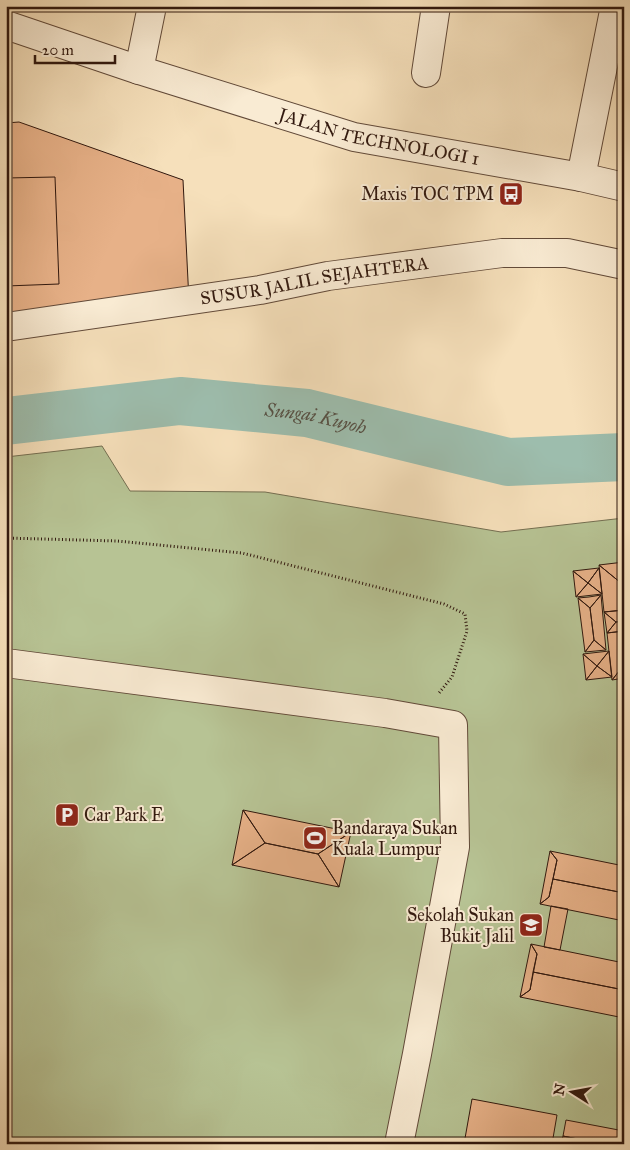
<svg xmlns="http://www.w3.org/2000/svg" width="630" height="1150" font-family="'IM FELL Great Primer',serif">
	<rect width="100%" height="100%" fill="#f6e0bb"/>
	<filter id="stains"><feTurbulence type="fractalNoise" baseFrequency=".004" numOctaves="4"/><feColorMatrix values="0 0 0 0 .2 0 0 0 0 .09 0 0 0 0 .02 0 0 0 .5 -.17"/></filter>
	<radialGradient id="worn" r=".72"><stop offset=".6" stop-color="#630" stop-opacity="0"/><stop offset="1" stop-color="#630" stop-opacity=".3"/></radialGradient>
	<!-- green -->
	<path fill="#b7c394" stroke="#746e51" d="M102,446L130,491L265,492L501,532L624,518V1144H6V457Z"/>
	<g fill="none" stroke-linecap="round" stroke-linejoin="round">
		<!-- river -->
		<path stroke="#9dbdad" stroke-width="48" id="s1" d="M6,421L180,401L307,413L508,462L624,457"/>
	</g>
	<!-- building -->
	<path fill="#e7b188" stroke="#31180e" d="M19,122L183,180L189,301L6,319V123Z
		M55,177L59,284L6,286V178Z
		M624,562V579L621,583L599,565Z
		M599,565L621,583L624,610L604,612Z
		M599,568L588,583L573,571Z
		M599,568L602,594L588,583Z
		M573,571L588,583L576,597Z
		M588,583L602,594L576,597Z
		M601,595L606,650L594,640L590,608Z
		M601,595L590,608L578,598L589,597Z
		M578,598L590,608L594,640L585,652Z
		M624,610V621L616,622L604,612Z
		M604,612L616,622L607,633Z
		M624,621V631L607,633L616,622Z
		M624,631V665L612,680L607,633Z
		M594,640L606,650L585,652Z
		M609,651L597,666L583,654Z
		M609,651L612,677L597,666Z
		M583,654L597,666L586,680Z
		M624,665V678L612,680Z
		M597,666L612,677L586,680Z
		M243,810L265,843L232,865Z
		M243,810L351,832L318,854L265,843Z
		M351,832L339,887L318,854Z
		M265,843L318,854L339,887L232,865Z
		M550,851L557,860L549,897L540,904Z
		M550,851L624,866V893L553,879L557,860Z
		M553,879L624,893V921L540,904L549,897Z
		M551,906L568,909L560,950L544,947Z
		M531,944L537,954L530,990L520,997Z
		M531,944L624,963V990L533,972L537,954Z
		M533,972L624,990V1018L520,997L530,990Z
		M472,1099L557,1115L552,1144H464Z
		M566,1120L624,1131V1144H602L563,1136Z
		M563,1136L602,1144H561Z"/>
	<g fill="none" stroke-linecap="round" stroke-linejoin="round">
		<defs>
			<g id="minor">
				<path id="s2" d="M6,25L139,70L354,137L581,177L624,187"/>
				<path d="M139,70L152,6"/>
				<path d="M426,73L436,6"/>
				<path d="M581,177L615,6"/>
				<path id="s3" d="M6,327L260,290L328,276L502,253H567L624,265"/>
				<path d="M6,663L385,713L453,725L455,847L417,1054L399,1144"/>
			</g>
		</defs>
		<!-- minor casing -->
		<use href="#minor" stroke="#624a39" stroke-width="30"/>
		<!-- path -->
		<path stroke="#31180e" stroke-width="3" stroke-dasharray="1 2.5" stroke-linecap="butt" d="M6,538L117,541L242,553L444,604L465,614L467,631L452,677L439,693"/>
		<!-- minor -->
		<use href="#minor" stroke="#f9ebd3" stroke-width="28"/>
	</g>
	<!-- icons -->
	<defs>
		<symbol id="bus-square" viewBox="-11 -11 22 22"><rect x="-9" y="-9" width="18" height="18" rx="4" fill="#8f2418" stroke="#f9ebd3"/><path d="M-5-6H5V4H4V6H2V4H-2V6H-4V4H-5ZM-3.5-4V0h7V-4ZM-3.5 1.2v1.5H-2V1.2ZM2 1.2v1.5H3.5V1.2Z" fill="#fff"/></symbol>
		<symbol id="parking-square" viewBox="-11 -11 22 22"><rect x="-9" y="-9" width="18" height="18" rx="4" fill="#8f2418" stroke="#f9ebd3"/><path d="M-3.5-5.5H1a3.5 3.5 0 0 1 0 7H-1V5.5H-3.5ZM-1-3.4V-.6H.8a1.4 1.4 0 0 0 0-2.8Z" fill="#fff"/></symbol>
		<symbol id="stadium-square" viewBox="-11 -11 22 22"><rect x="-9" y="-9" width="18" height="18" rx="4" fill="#8f2418" stroke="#f9ebd3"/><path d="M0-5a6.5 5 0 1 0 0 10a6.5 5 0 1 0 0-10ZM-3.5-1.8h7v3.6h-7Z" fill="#fff"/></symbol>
		<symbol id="school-square" viewBox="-11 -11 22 22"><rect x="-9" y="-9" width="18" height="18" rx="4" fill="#8f2418" stroke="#f9ebd3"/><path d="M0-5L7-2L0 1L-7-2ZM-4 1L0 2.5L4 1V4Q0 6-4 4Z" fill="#fff"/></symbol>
	</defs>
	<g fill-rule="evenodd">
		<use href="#bus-square" x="497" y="180" width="28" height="28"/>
		<use href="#parking-square" x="53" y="801" width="28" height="28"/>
		<use href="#stadium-square" x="301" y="824" width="28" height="28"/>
		<use href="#school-square" x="517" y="911" width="28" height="28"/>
	</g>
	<g text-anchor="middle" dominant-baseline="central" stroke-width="4" stroke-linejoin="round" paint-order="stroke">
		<!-- street labels -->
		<g font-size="18" fill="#31180e" stroke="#f9ebd3">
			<text stroke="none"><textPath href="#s2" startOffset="390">JALAN TECHNOLOGI 1</textPath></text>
			<text stroke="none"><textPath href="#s3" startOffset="312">SUSUR JALIL SEJAHTERA</textPath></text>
		</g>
		<!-- poi labels -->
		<g font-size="18" fill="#31180e" stroke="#f9ebd3" text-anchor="end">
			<text x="494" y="194">Maxis TOC TPM</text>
			<text x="84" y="815" text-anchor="start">Car Park E</text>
			<text x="332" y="828" text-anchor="start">Bandaraya Sukan<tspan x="332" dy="21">Kuala Lumpur</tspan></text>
			<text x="514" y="915">Sekolah Sukan<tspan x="514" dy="21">Bukit Jalil</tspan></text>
		</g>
		<!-- water labels -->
		<g font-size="19" font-style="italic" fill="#575246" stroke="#f9ebd3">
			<text stroke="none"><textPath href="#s1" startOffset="312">Sungai Kuyoh</textPath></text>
		</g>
	</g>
	<!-- margin -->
	<rect width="630" height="1150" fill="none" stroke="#f6e0bb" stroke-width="25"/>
	<rect x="8" y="8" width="615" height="1135" fill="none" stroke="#31180e" stroke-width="2.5"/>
	<rect x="12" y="12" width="605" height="1125" fill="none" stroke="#31180e"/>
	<!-- north arrow -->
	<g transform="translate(572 1092) rotate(281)" stroke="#f9ebd3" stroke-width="4" paint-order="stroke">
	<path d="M0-4L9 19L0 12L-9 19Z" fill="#31180e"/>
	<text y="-8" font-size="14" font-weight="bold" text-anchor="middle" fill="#31180e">N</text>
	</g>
	<!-- scale -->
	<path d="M35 55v8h80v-8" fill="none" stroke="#31180e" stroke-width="2.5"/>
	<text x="42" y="55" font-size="15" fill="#31180e" stroke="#f9ebd3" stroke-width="4" paint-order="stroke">20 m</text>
	<rect width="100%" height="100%" filter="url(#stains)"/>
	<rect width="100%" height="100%" fill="url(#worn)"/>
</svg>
